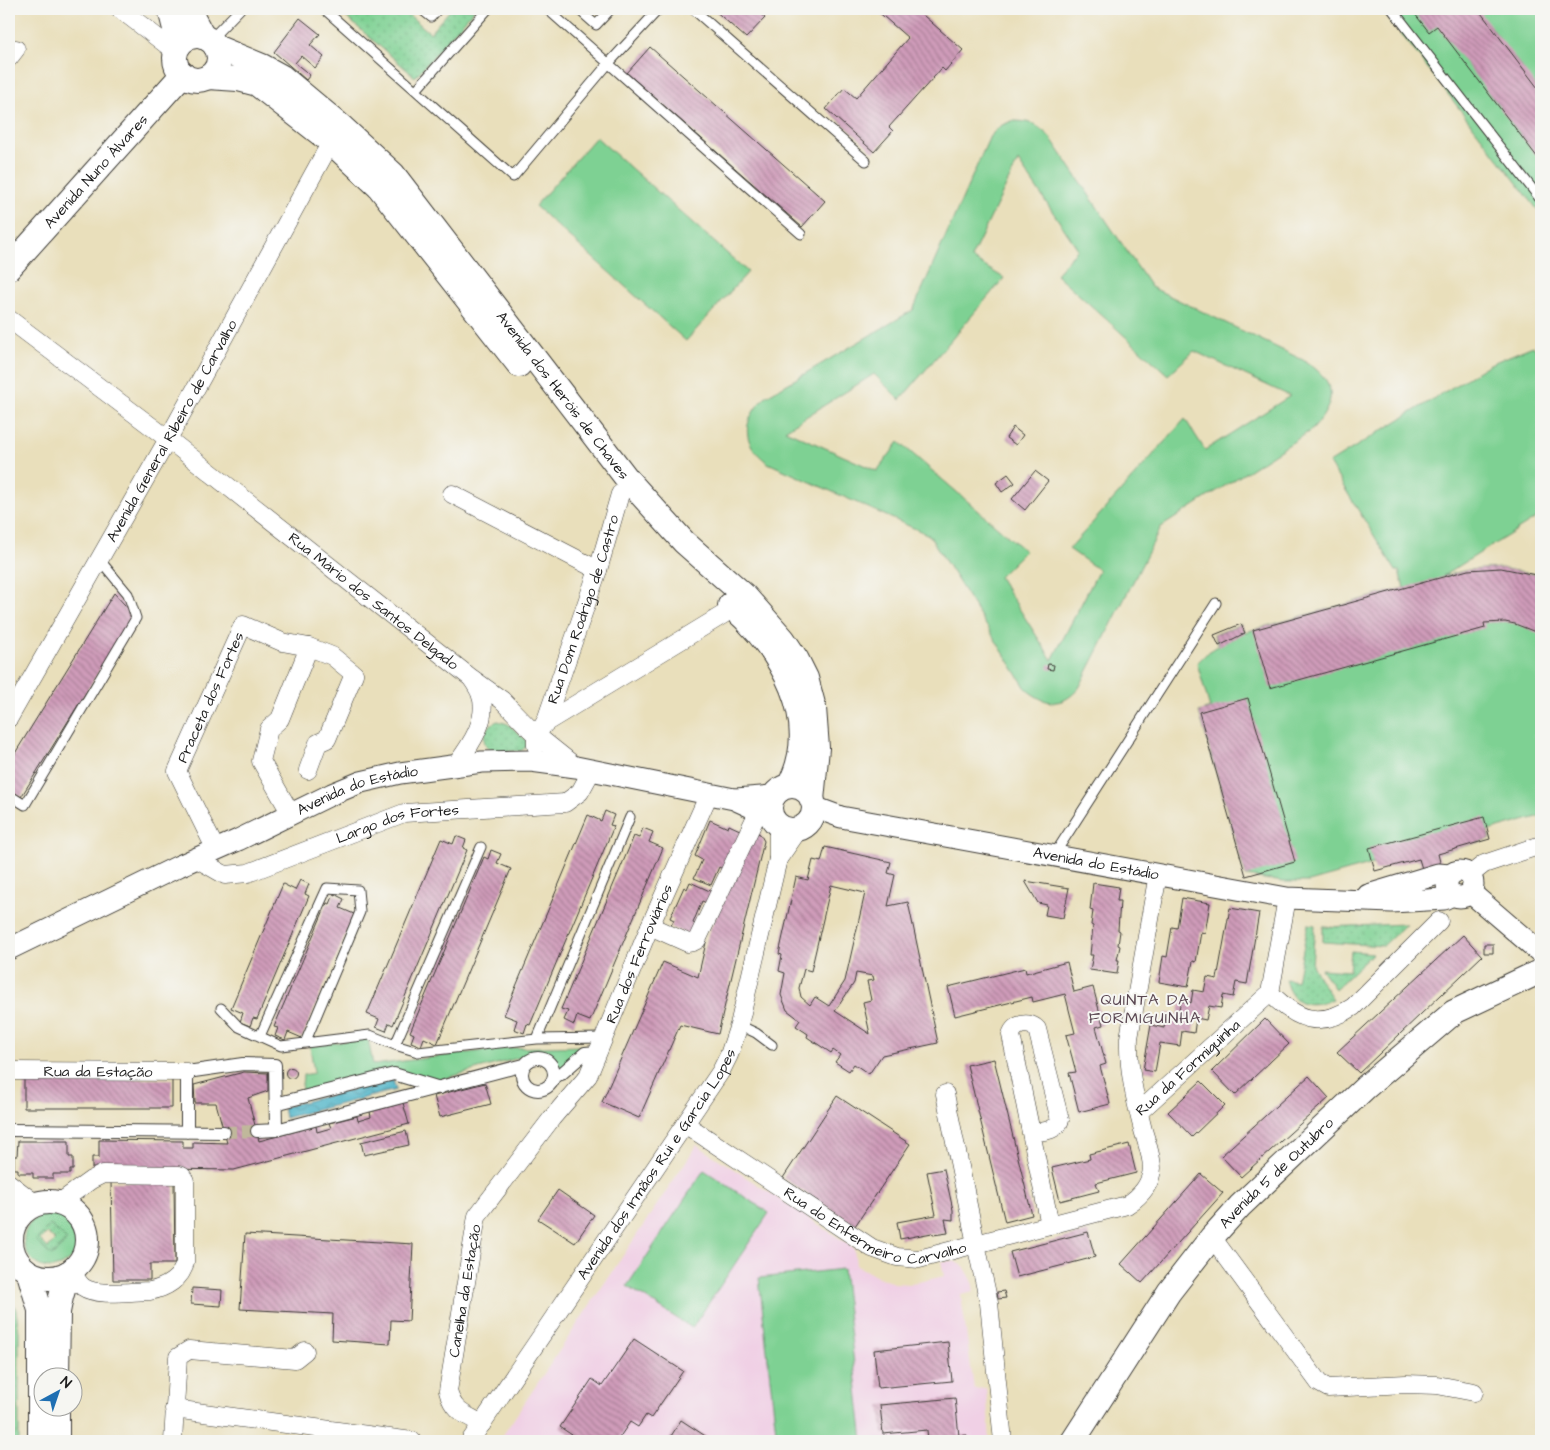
<svg xmlns="http://www.w3.org/2000/svg" width="1550" height="1450" font-family="'Architects Daughter',sans-serif">
	<defs>
		<pattern id="park-crowns" width="20" height="18" patternUnits="userSpaceOnUse" patternTransform="scale(1.25)"><rect width="20" height="18" fill="#7ed193"/><path d="M2 6a3 3 0 1 1 6 0M12 15a3 3 0 1 1 6 0" fill="none" stroke="#6cb37e"/></pattern>
		<pattern id="garden-dots" width="8" height="8" patternUnits="userSpaceOnUse" patternTransform="scale(1.25)"><rect width="8" height="8" fill="#7ed193"/><path d="M2 2h.1M6 6h.1" fill="none" stroke="#6cb37e" stroke-width="1.8" stroke-linecap="round"/></pattern>
		<pattern id="water-waves" width="16" height="10" patternUnits="userSpaceOnUse" patternTransform="scale(1.25)"><rect width="16" height="10" fill="#48b2c7"/><path d="M0 5q4-4 8 0t8 0" fill="none" stroke="#3b90a1"/></pattern>
		<pattern id="building-back-hatch" width="6" height="6" patternUnits="userSpaceOnUse" patternTransform="scale(1.25)"><rect width="6" height="6" fill="#cf9bb9"/><path d="M-1 5l2 2M0 0l6 6M5-1l2 2" fill="none" stroke="#a77e96"/></pattern>
	</defs>
	<rect width="100%" height="100%" fill="#f6f6f2"/>
	<filter id="ink" filterUnits="userSpaceOnUse"><feTurbulence type="fractalNoise" baseFrequency=".02" numOctaves="2"/><feDisplacementMap in="SourceGraphic" scale="10" xChannelSelector="R" yChannelSelector="G"/><feConvolveMatrix kernelMatrix="1 2 1 2 8 2 1 2 1" color-interpolation-filters="sRGB"/></filter>
	<filter id="wash" filterUnits="userSpaceOnUse"><feTurbulence type="fractalNoise" baseFrequency=".0096" numOctaves="4" result="noise"/><feDisplacementMap in="SourceGraphic" scale="20" xChannelSelector="R" yChannelSelector="G"/><feGaussianBlur stdDeviation="1.12" result="paint"/><feColorMatrix in="noise" values="0 0 0 0 0 0 0 0 0 0 0 0 0 0 0 0 0 1.4 0 .05"/><feComposite in="paint" operator="in"/></filter>
	<g filter="url(#wash)">
		<rect width="100%" height="100%" fill="#e9dfbb"/>
		<!-- built -->
		<path fill="#f0d0e5" d="M697,1145L854,1248L856,1265L879,1278L894,1283L910,1284L944,1276L941,1261H954L964,1266L972,1280L974,1292L961,1295L974,1389L986,1388L990,1441H499Z"/>
		<!-- grass -->
		<path fill="#7ed193" stroke="#4d7658" fill-rule="evenodd" d="M1382,9H1541V214Z
			M1012,121C1031,121 1036,124 1050,137L1151,287L1303,360C1337,381 1338,400 1313,429L1161,527L1079,688C1062,708 1046,705 1027,690L929,535L768,463C740,442 742,421 765,397L913,310L990,136L1000,126ZM1018,161L1078,249L1056,274L1168,375L1194,351L1290,396L1205,450L1185,419L1069,549L1099,570L1052,660L999,577L1025,551L899,442L877,471L785,430L874,374L900,400L1004,278L971,258Z
			M596,137L748,272L686,341L535,206Z
			M1533,346L1541,357V515L1443,576L1468,570L1501,568L1541,576V816L1488,831L1490,839L1419,859L1373,864L1309,882H1283L1246,876L1199,712L1210,708L1197,663L1207,653L1218,646L1214,635L1241,624L1245,632L1404,588L1399,571H1396L1329,463L1490,364Z
			M368,1038L373,1065L505,1048L585,1046L558,1071L556,1064L545,1055H529L432,1082L397,1071L301,1096L303,1075L314,1073L310,1046Z
			M704,1170L769,1213L692,1328L627,1286Z
			M46,1213C64,1213 82,1225 78,1246C76,1254 71,1260 64,1264C30,1283 3,1228 46,1213ZM50,1225L67,1240L52,1256L36,1241Z
			M843,1269L863,1441H777L759,1278Z"/>
		<!-- park -->
		<path fill="url(#park-crowns)" stroke="#4d7658" d="M9,1291L16,1310L19,1332V1441H9Z"/>
		<!-- garden -->
		<path fill="url(#garden-dots)" stroke="#4d7658" fill-rule="evenodd" d="M337,9H402L430,33L451,9H475L415,77Z
			M498,721L508,724L526,740V747L521,751H492C478,743 484,725 498,721Z
			M1308,924L1315,925L1312,965L1319,978L1333,999C1309,1008 1291,1006 1285,979L1297,981Z
			M1406,924L1383,946L1323,942V927Z
			M1351,951L1373,953L1335,989L1321,969L1349,971Z
			M50,1225L67,1240L52,1256L36,1241ZM47,1233L55,1240L48,1248L40,1240Z"/>
		<!-- water -->
		<path fill="url(#water-waves)" stroke="#326772" d="M393,1079L396,1090L285,1118L283,1107Z"/>
		<g id="blocks">
			<!-- building -->
			<path fill="url(#building-back-hatch)" fill-rule="evenodd" d="M713,9H755L765,18L746,38Z
				M875,9H916L963,50L945,71L942,68L889,127L893,131L874,152L826,109L844,88L856,98L908,38Z
				M1411,9H1450L1453,12L1457,9H1478L1541,92V162L1437,26L1429,32Z
				M300,18L320,34L310,45L324,57L315,68L301,56L295,63L310,75L306,80L274,52Z
				M650,47L825,201L802,227L627,73Z
				M1013,427L1023,435L1016,445L1006,438Z
				M1035,471L1048,481L1025,510L1012,499Z
				M1008,474L1015,483L1002,492L996,483Z
				M1501,568L1541,576V636L1533,631L1515,624L1505,622L1484,623L1485,628L1270,688L1253,630L1468,570Z
				M114,593L134,615L21,797L9,790V763Z
				M1241,624L1245,633L1219,646L1214,635Z
				M1048,664L1054,665L1053,670L1047,669Z
				M1248,698L1295,862L1246,876L1199,712Z
				M605,811L614,815L610,825L614,826L530,1025L527,1024L524,1033L514,1029L517,1020L504,1015L588,815L601,821Z
				M1484,817L1490,839L1438,854L1441,866L1423,872L1419,859L1375,871L1369,848Z
				M710,820L728,828L729,825L742,831L725,870L719,867L711,885L694,878L702,860L695,856Z
				M643,828L653,832L649,842L663,848L590,1021L577,1016L574,1025L564,1020L568,1011L561,1009L634,836L639,838Z
				M754,832L760,834L764,841L718,1034L680,1025L639,1118L602,1102L663,962L698,977L708,934Z
				M456,836L466,840L463,848L467,850L393,1025L389,1023L386,1031L376,1027L379,1019L367,1014L441,839L453,844Z
				M825,847L891,862L888,873L895,875L888,906L908,902L938,1043L882,1055L869,1074L854,1064L849,1071L835,1062L840,1055L833,1050L831,1053L807,1037L808,1034L796,1026L800,1020L787,1010L781,995L785,973L779,971L782,955L779,954L796,877L808,880L813,860L821,862ZM831,885L865,893L845,981L829,1006L815,997L810,1005L801,997L799,988L804,969L811,971ZM856,973L873,976L874,980L867,981L871,1000L863,1002L870,1034L835,1011L854,983Z
				M491,850L501,854L497,863L511,869L437,1044L424,1038L421,1046L411,1042L414,1034L410,1032L484,857L488,859Z
				M300,880L309,884L305,894L309,896L257,1019L253,1018L250,1026L240,1022L243,1013L231,1008L283,884L295,890Z
				M1025,881L1069,888L1063,918L1045,915L1047,905L1038,903Z
				M690,882L714,893L709,904L702,901L693,923L700,926L695,938L670,927L674,920L670,918L684,887L687,889Z
				M1093,883L1119,887L1117,901H1120L1118,930L1120,931L1118,945L1120,946L1117,960H1119L1117,974L1090,970L1093,955H1090L1093,926L1091,925L1093,911L1090,910Z
				M334,894L344,899L340,908L354,914L302,1038L288,1032L285,1040L275,1036L278,1028L274,1027L327,903L330,904Z
				M1182,898L1210,903L1205,933L1201,932L1196,962L1193,961L1188,987L1159,982L1163,956L1167,957L1172,927L1177,928Z
				M1230,908L1259,913L1247,984L1236,982L1233,997L1223,995L1221,1008L1209,1006L1206,1020L1196,1018L1194,1033L1182,1031L1180,1046L1160,1043L1155,1072L1143,1070L1151,1025L1164,1028L1166,1013L1178,1015L1181,1001L1191,1003L1193,990L1204,992L1207,977L1217,979Z
				M1463,935L1482,956L1359,1073L1337,1052Z
				M1484,944H1493V953H1484Z
				M1067,962L1074,992L1093,987L1103,1025L1096,1027L1106,1064L1100,1066L1110,1104L1079,1112L1069,1073L1076,1072L1066,1035L1075,1033L1065,994L1033,1002L1032,997L955,1016L948,987L1025,968L1026,973Z
				M1265,1019L1289,1044L1235,1095L1212,1071Z
				M994,1059L1032,1215L1005,1222L967,1065Z
				M285.5 1073a5.5 5.5 0 1 1 11 0a5.5 5.5 0 1 1-11 0Z
				M244,1072L268,1073V1091L248,1098L259,1141L316,1126L317,1132L331,1128L329,1123L357,1116L358,1121L371,1117L370,1112L403,1103L409,1124L234,1170L92,1168V1157H99V1140L183,1141V1148H193V1142L227,1143L216,1103H195L194,1085Z
				M1309,1076L1329,1098L1241,1177L1221,1156Z
				M24,1079H172V1108H24Z
				M1201,1081L1225,1105L1192,1137L1168,1112Z
				M485,1083L491,1104L440,1117L434,1096Z
				M837,1096L910,1144L855,1226L783,1178Z
				M406,1131L409,1145L364,1155L361,1142Z
				M18,1141H69V1157H73V1170H70V1174H53V1178H33V1173H18V1169H14V1156H17Z
				M1129,1144L1136,1173L1096,1183L1099,1191L1060,1201L1052,1168L1090,1159L1089,1154Z
				M944,1169L953,1210V1220L945,1219L948,1233L933,1235L932,1233L900,1239L897,1222L936,1215L927,1172Z
				M1201,1174L1223,1193L1142,1283L1121,1264Z
				M174,1181L175,1264H150V1280H113L111,1182Z
				M558,1190L594,1215L575,1243L538,1219Z
				M1088,1232L1095,1257L1017,1277L1010,1252Z
				M245,1234L413,1244L409,1321L391,1320L390,1344L332,1340L333,1314L240,1309Z
				M192,1288L222,1290L221,1306L191,1304Z
				M1004,1291L1006,1298L998,1299L997,1292Z
				M634,1339L683,1371L651,1418L646,1415L638,1427L630,1422L617,1441H581L560,1427L592,1379L602,1386Z
				M948,1342L952,1381L878,1388L874,1350Z
				M955,1398L959,1436L967,1435L968,1441H928L927,1430L883,1434L880,1405Z
				M681,1420L713,1441H668Z"/>
		</g>
	</g>
	<g filter="url(#ink)">
		<use href="#blocks" fill-opacity="0" stroke="#3b3934" stroke-width="1"/>
		<g fill="none" stroke-linecap="round" stroke-linejoin="round">
			<!-- pedestrian-tunnel -->
			<path stroke="#c0b89b" stroke-width="12" stroke-dasharray="12 6" stroke-linecap="butt" d="M224,1132L257,1131"/>
			<defs>
				<path id="service" d="M324,9L513,177L608,64L659,9
					M421,9L431,17L438,9
					M547,9L801,234
					M578,9L596,25L611,9
					M693,9L866,161
					M1392,9L1541,200
					M210,40L240,9
					M416,90L488,9
					M9,795L25,805L136,618L128,594L99,559
					M1054,855L1216,603
					M221,1008L239,1027L281,1046L370,1035L395,1045L418,1052L537,1039L603,1038
					M739,1025L756,1033L772,1045
					M260,1036L327,888L358,890L360,912L305,1043
					M537,1039L630,817
					M395,1045L481,847"/>
				<path id="pedestrian" d="M522 1074a16 16 0 1 1 32 0a16 16 0 1 1-32 0Z
					M554,1076L561,1074L585,1053L597,1052
					M275,1104L394,1074L440,1088
					M9,1130L224,1132
					M257,1131L276,1130L524,1065
					M187,1132V1072L243,1064L275,1065L276,1130"/>
				<g id="minor">
					<path d="M120,9L176,52"/>
					<path d="M9,58L16,49"/>
					<path id="s1" d="M9,319L168,439L470,677L502,700L536,735L576,767"/>
					<path d="M452,494L598,570"/>
					<path id="s2" d="M9,718L168,439L331,142"/>
					<path d="M545,723L734,608"/>
					<path id="s3" d="M536,746V735L545,723L598,570L620,494"/>
					<path d="M456,765C470,746 490,718 480,693C478,688 475,684 472,679"/>
					<path d="M291,814L261,761L269,729L280,719L309,647"/>
					<path id="s4" d="M216,850L177,771L243,625L282,642L309,647L332,656L354,674L327,739L318,743L308,770"/>
					<path id="s5" d="M197,859L225,875L248,873L404,813L565,803L580,792L592,770"/>
					<path d="M778,859L799,829"/>
					<path d="M1470,875L1484,864L1541,845"/>
					<path d="M650,926L688,943L693,942L697,940L759,810"/>
					<path d="M1270,993C1297,1020 1319,1029 1353,1007L1439,921"/>
					<path id="s6" d="M9,1071L187,1072"/>
					<path d="M945,1094L976,1244L1127,1205C1141,1196 1151,1185 1152,1168C1152,1156 1146,1141 1143,1130C1135,1099 1128,1070 1129,1038L1158,874"/>
					<path id="s7" d="M1139,1112L1270,993L1287,898"/>
					<path id="s8" d="M685,1124L872,1248L897,1257L919,1259L976,1244L989,1303L1003,1441"/>
					<path d="M1031,1133C1042,1131 1056,1132 1060,1120L1037,1029C1030,1021 1014,1023 1011,1035L1050,1225"/>
					<path d="M9,1183L36,1204"/>
					<path d="M9,1189L19,1217"/>
					<path d="M59,1203L91,1180L103,1174L179,1175L182,1176L185,1181V1262C182,1279 165,1288 150,1291C133,1291 97,1297 83,1287C78,1283 75,1277 72,1271"/>
					<path d="M1212,1237L1319,1383L1328,1388L1406,1384L1437,1385L1474,1392"/>
					<path d="M174,1409L412,1441"/>
					<path id="s9" d="M482,1424C465,1414 453,1412 448,1391L477,1216L552,1118L588,1076L650,926L709,794"/>
					<path d="M173,1441L178,1357L189,1350L295,1359L305,1351"/>
					<path id="s10" d="M470,1441L721,1071L729,1055L739,1025L778,859V825"/>
				</g>
				<g id="tertiary">
					<path d="M736,799L773,796"/>
					<path id="s11" d="M814,807L841,817L1287,898L1392,902L1444,899L1452,895"/>
					<circle cx="1460" cy="884" r="13"/>
					<path d="M1471,893L1541,953"/>
					<path d="M1368,895L1438,874L1450,875"/>
					<path id="s12" d="M9,949L179,866L238,840L332,794L361,782L400,773L482,762L531,761L576,767L734,799L771,816"/>
				</g>
				<g id="secondary">
					<path d="M170,9L179,45"/>
					<path d="M188,9L203,37"/>
					<circle cx="197" cy="58" r="22"/>
					<path id="s13" d="M216,47L262,66L282,77L343,128L393,174L628,480L684,542L745,596L783,639L797,660L806,678L814,708L817,748L812,800"/>
					<path d="M208,77L238,79L257,84L331,142L379,187L519,365"/>
					<path id="s14" d="M9,268L183,74"/>
					<path d="M730,605C781,649 824,721 789,786"/>
					<circle cx="792" cy="808" r="22"/>
					<circle cx="49" cy="1240" r="38"/>
					<path d="M29,1273L40,1310V1441"/>
					<path d="M57,1378L58,1312L61,1297L68,1273"/>
					<path d="M57,1441V1408"/>
					<path id="s15" d="M1073,1441L1169,1292L1212,1237L1240,1206L1366,1087L1454,1012L1541,971"/>
				</g>
			</defs>
			<!-- service casing -->
			<use href="#service" stroke="#3b3934" stroke-width="11"/>
			<!-- pedestrian casing -->
			<use href="#pedestrian" stroke="#3b3934" stroke-width="14"/>
			<!-- minor casing -->
			<use href="#minor" stroke="#3b3934" stroke-width="19"/>
			<!-- tertiary casing -->
			<use href="#tertiary" stroke="#3b3934" stroke-width="23"/>
			<!-- secondary casing -->
			<use href="#secondary" stroke="#3b3934" stroke-width="26"/>
			<!-- service -->
			<use href="#service" stroke="#fff" stroke-width="9"/>
			<!-- pedestrian -->
			<use href="#pedestrian" stroke="#fff" stroke-width="12"/>
			<!-- minor -->
			<use href="#minor" stroke="#fff" stroke-width="18"/>
			<!-- tertiary -->
			<use href="#tertiary" stroke="#fff" stroke-width="21"/>
			<!-- secondary -->
			<use href="#secondary" stroke="#fff" stroke-width="24"/>
		</g>
	</g>
	<g text-anchor="middle" dominant-baseline="central" stroke-width="4" stroke-linejoin="round" paint-order="stroke">
		<!-- street labels -->
		<g font-size="15" fill="#1c1c1c" stroke="#f6f6f2">
			<text stroke="none"><textPath href="#s14" startOffset="130">Avenida Nuno Álvares</textPath></text>
			<text stroke="none"><textPath href="#s13" startOffset="499">Avenida dos Heróis de Chaves</textPath></text>
			<text stroke="none"><textPath href="#s2" startOffset="330">Avenida General Ribeiro de Carvalho</textPath></text>
			<text stroke="none"><textPath href="#s1" startOffset="461">Rua Mário dos Santos Delgado</textPath></text>
			<text stroke="none"><textPath href="#s3" startOffset="146">Rua Dom Rodrigo de Castro</textPath></text>
			<text stroke="none"><textPath href="#s4" startOffset="169">Praceta dos Fortes</textPath></text>
			<text stroke="none"><textPath href="#s12" startOffset="384">Avenida do Estádio</textPath></text>
			<text stroke="none"><textPath href="#s5" startOffset="214">Largo dos Fortes</textPath></text>
			<text stroke="none"><textPath href="#s11" startOffset="288">Avenida do Estádio</textPath></text>
			<text stroke="none"><textPath href="#s9" startOffset="538">Rua dos Ferroviários</textPath></text>
			<text stroke="none"><textPath href="#s7" startOffset="66">Rua da Formiguinha</textPath></text>
			<text stroke="none"><textPath href="#s6" startOffset="89">Rua da Estação</textPath></text>
			<text stroke="none"><textPath href="#s10" startOffset="334">Avenida dos Irmãos Rui e Garcia Lopes</textPath></text>
			<text stroke="none"><textPath href="#s15" startOffset="338">Avenida 5 de Outubro</textPath></text>
			<text stroke="none"><textPath href="#s8" startOffset="221">Rua do Enfermeiro Carvalho</textPath></text>
			<text stroke="none"><textPath href="#s9" startOffset="151">Canelha da Estação</textPath></text>
		</g>
		<!-- neighbourhood labels -->
		<g font-size="16" letter-spacing="1" fill="#5b4853" stroke="#f6f6f2">
			<text x="1145" y="1000">QUINTA DA<tspan x="1145" dy="18">FORMIGUINHA</tspan></text>
		</g>
	</g>
	<!-- margin -->
	<rect width="1550" height="1450" fill="none" stroke="#f6f6f2" stroke-width="30"/>
	<!-- north arrow -->
	<g transform="translate(58 1392) rotate(40)"><circle r="24" fill="#f6f6f2" stroke="#9f9f9c"/>
	<path d="M0-4L9 19L0 12L-9 19Z" fill="#1f6fb2"/>
	<text y="-8" font-size="14" font-weight="bold" text-anchor="middle" fill="#1c1c1c">N</text>
	</g>
</svg>
